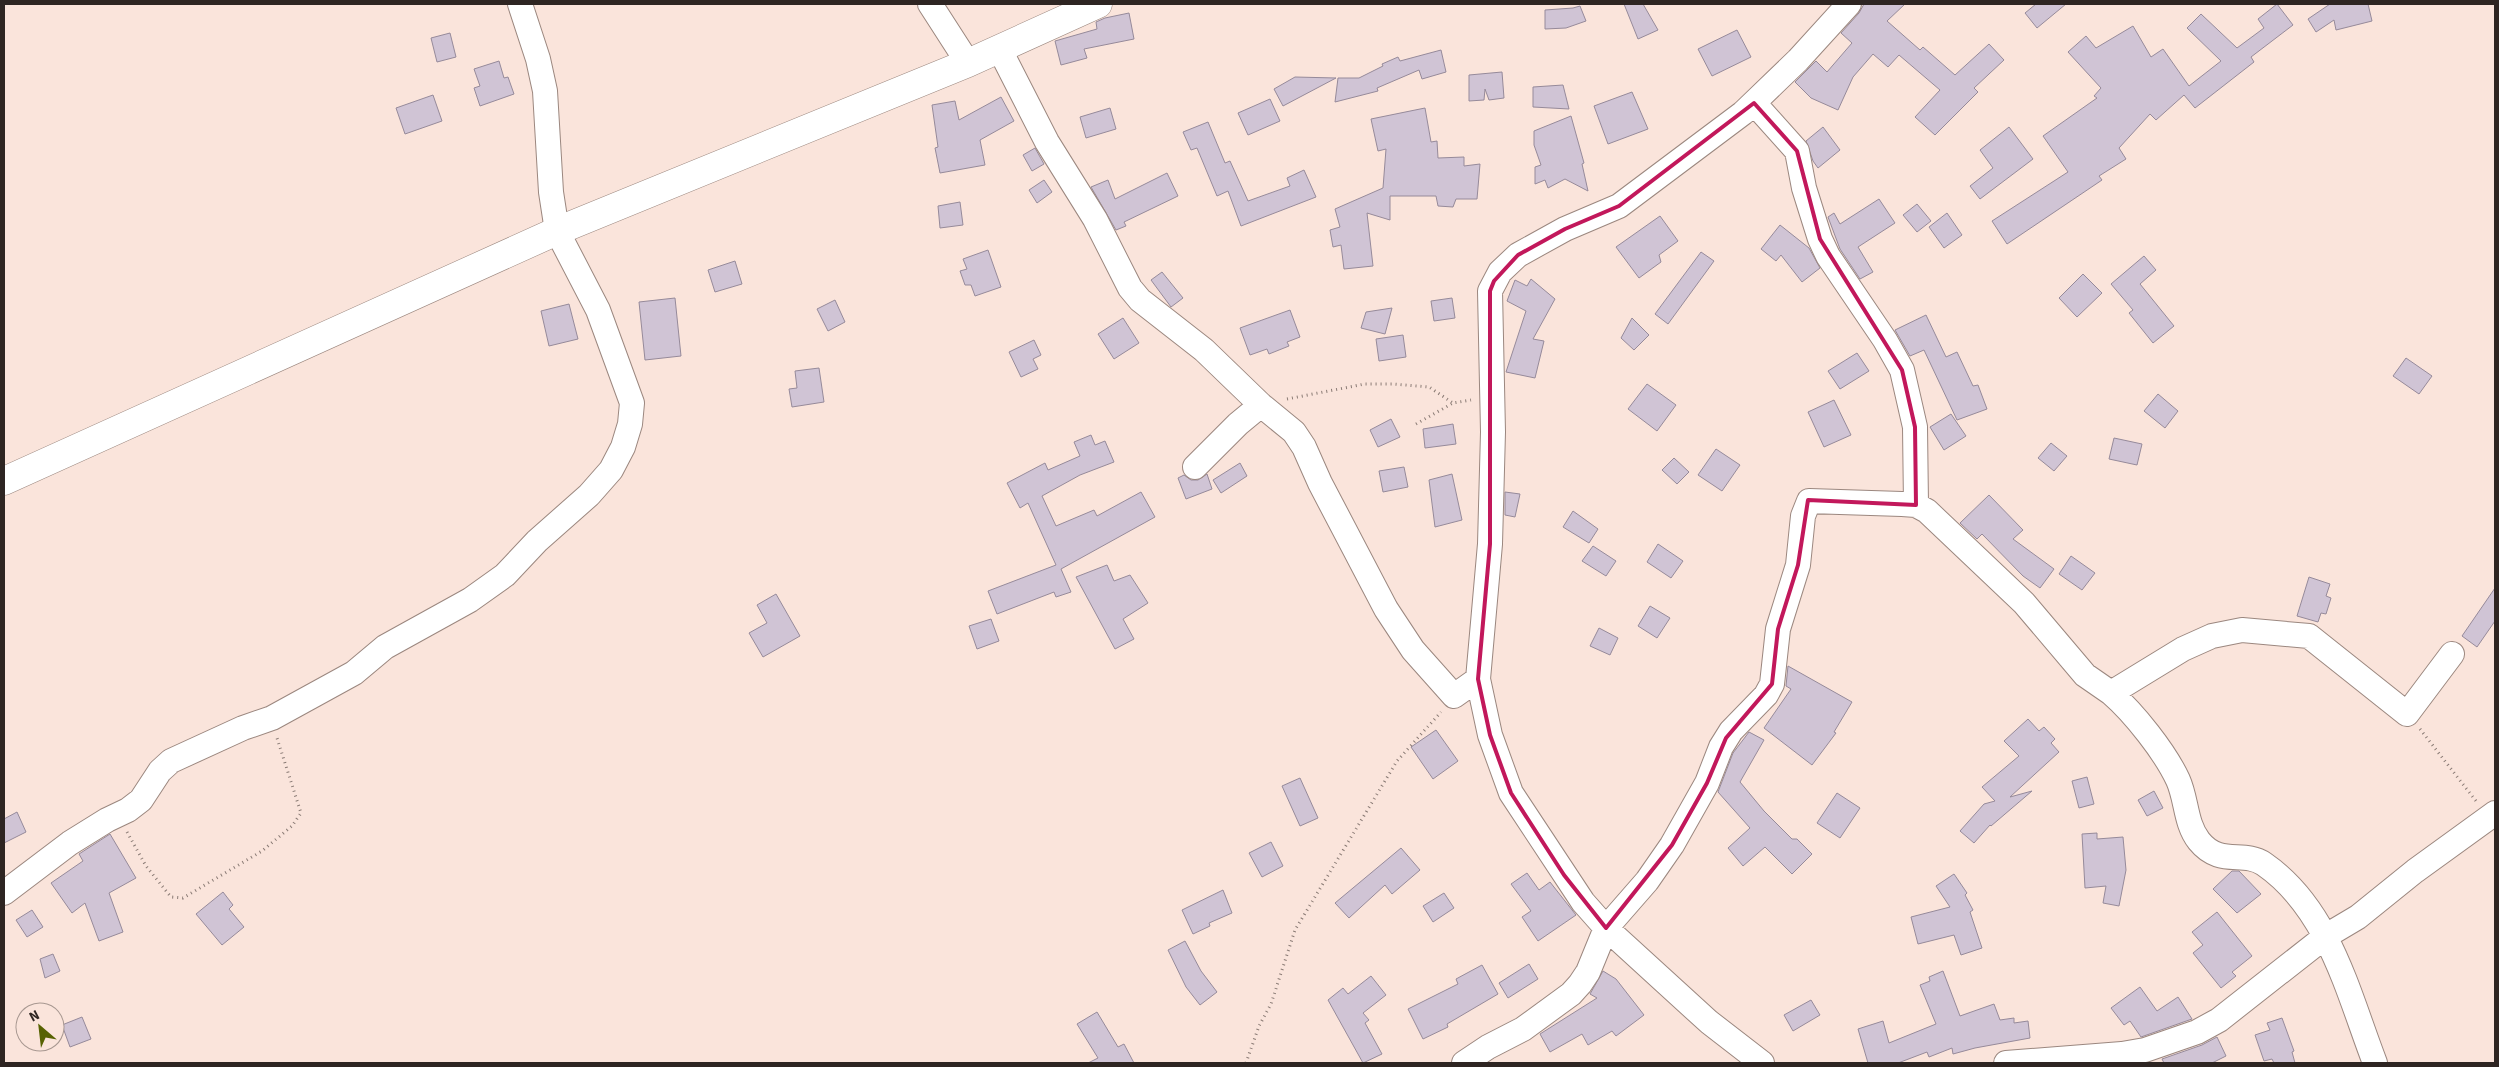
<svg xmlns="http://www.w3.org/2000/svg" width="2499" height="1067" font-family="'Source Sans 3',sans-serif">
	<rect width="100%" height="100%" fill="#fae4db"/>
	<!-- building -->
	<path fill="#d0c4d5" stroke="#968a9a" d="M1624,4H1643L1658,30L1638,39Z
		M1864,4H1905L1887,21L1920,50L1923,47L1955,75L1989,44L2004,60L1974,88L1978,92L1935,135L1915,117L1940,90L1899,55L1888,67L1873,54L1853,77L1838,110L1811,98L1795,82L1816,61L1827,72L1852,43L1841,33L1859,13Z
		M2036,4H2066L2037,28L2025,13Z
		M2277,4L2293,25L2251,57L2254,62L2195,108L2184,95L2156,120L2150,114L2119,148L2126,159L2099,176L2102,180L2007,244L1992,221L2068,172L2043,136L2097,98L2094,96L2101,88L2068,52L2086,36L2096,48L2133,26L2151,57L2163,49L2189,86L2221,61L2187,28L2201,14L2237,48L2264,28L2258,19Z
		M2330,4H2368L2372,21L2336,30L2334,20L2316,32L2308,19Z
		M1580,6L1586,21L1566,28L1545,29V10L1573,8Z
		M1129,13L1134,39L1084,49L1087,58L1061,65L1055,41L1097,29L1096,22L1105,18Z
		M1737,30L1751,57L1712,76L1698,49Z
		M450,33L456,57L437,62L431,38Z
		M1441,50L1446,72L1422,79L1419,70L1377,88L1378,91L1335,102L1338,78H1359L1383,66L1382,64L1398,57L1400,61Z
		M499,61L504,78L508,77L514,94L480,106L474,88L480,86L474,69Z
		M1502,72L1504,98L1489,100L1485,89L1484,100L1469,101V75Z
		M1295,77L1336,78L1283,106L1274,89Z
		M1563,85L1569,109L1533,107V87Z
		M1632,92L1648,129L1608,144L1594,106Z
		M433,95L442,121L405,134L396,108Z
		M1001,97L1014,121L980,140L985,165L940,173L935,148L938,147L932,105L955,101L959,120Z
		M1270,99L1280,121L1248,135L1238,113Z
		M1110,108L1116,129L1086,138L1080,117Z
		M1425,108L1431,142L1437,141L1438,158L1464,157V166L1480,164L1477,199H1456L1453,207L1438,206L1436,196H1390V220L1367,213L1373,266L1344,269L1341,245L1333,247L1330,230L1340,227L1335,209L1383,188L1386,149L1378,151L1371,119Z
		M1571,116L1584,163L1582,164L1588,191L1565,179L1548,188L1545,180L1535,184V167L1541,165L1534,145V131Z
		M1208,122L1225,163L1230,161L1248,201L1290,186L1287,178L1304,170L1316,197L1241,226L1228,191L1217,196L1197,148L1191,150L1183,132Z
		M1823,127L1840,150L1818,168L1813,161L1806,141Z
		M2009,127L2033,159L1980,199L1970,186L1993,168L1980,150Z
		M1035,148L1044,164L1032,171L1023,155Z
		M1167,173L1178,196L1124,222L1126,226L1116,230L1091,187L1108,180L1115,199Z
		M1044,180L1052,192L1037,203L1029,190Z
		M1879,199L1895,223L1858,247L1873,272L1860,279L1840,249L1828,217L1834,213L1840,224Z
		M960,202L963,225L940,228L938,206Z
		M1917,204L1931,221L1917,232L1903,215Z
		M1947,213L1962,235L1944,248L1929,227Z
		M1660,216L1678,241L1659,255L1661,262L1639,278L1616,247Z
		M1780,225L1809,248L1820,268L1802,282L1781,255L1776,261L1761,249Z
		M988,250L1001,287L975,296L971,285H965L960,271L967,269L963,259Z
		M1701,252L1714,261L1668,324L1655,314Z
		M2144,256L2156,270L2140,284L2174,326L2153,343L2129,313L2133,310L2111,284Z
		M735,261L742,284L715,292L708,270Z
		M1162,272L1183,298L1171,307L1151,280Z
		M2083,274L2102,293L2077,317L2059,298Z
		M1531,279L1555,299L1533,339L1544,341L1535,378L1506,372L1526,311L1507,301L1515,280L1527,286Z
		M675,298L681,356L645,360L639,302Z
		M1452,298L1455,318L1434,321L1431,301Z
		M835,300L845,322L828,331L817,309Z
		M569,304L578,339L549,346L541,311Z
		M1392,308L1385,334L1361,328L1366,312Z
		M1290,310L1300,337L1287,342L1289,346L1269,354L1267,349L1250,355L1240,328Z
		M1926,315L1946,357L1957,352L1973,386L1978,385L1987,409L1957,420L1924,350L1910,356L1895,330Z
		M1123,318L1139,343L1114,359L1098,334Z
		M1632,318L1649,335L1634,350L1621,338Z
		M1403,335L1406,357L1379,361L1376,339Z
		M1034,340L1041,355L1033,359L1038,369L1021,377L1009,352Z
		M1857,353L1869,371L1840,389L1828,371Z
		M2406,358L2432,376L2419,394L2393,376Z
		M819,368L824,402L792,407L789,389L797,388L795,371Z
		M1647,384L1676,405L1657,431L1628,409Z
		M2158,394L2178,411L2165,428L2144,411Z
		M1834,400L1851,435L1824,447L1808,412Z
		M1951,414L1966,436L1944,450L1930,427Z
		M1391,419L1400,437L1378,447L1370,430Z
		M1453,424L1456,444L1425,448L1423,429Z
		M1091,435L1095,445L1105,441L1114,462L1080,475L1042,496L1056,526L1094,510L1097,516L1141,492L1155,517L1061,569L1071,592L1056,597L1054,592L997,614L988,591L1056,565L1028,503L1020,508L1007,483L1045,463L1048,470L1080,456L1074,442Z
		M2114,438L2142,444L2137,465L2109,459Z
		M2051,443L2067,456L2054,471L2038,458Z
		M1716,449L1740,465L1722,491L1698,475Z
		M1674,458L1689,472L1677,484L1662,470Z
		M1240,463L1247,476L1221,493L1213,480Z
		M1404,467L1408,487L1383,492L1379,471Z
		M1207,474L1212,489L1186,499L1178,478L1184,475L1191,480H1198Z
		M1452,474L1462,520L1435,527L1429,480Z
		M1505,492L1520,494L1515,517L1505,515Z
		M1989,495L2023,530L2013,539L2054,569L2040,588L2023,576L1982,534L1977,539L1960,523Z
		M1573,511L1598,529L1589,543L1563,527Z
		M1658,544L1683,561L1671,578L1647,562Z
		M1593,546L1616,561L1606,576L1582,561Z
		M2071,556L2095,573L2082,590L2059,574Z
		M1107,565L1114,581L1130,575L1148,603L1123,619L1134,639L1115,649L1076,577Z
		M2309,577L2330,584L2326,596L2331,598L2326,614L2321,613L2318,622L2297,616Z
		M2495,588V621L2477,647L2462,636Z
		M776,594L800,636L763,657L749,633L767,623L757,605Z
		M1650,606L1670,618L1657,638L1638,626Z
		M991,619L999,641L977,649L969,626Z
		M1599,628L1618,638L1610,655L1590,646Z
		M1788,666L1852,702L1834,732L1836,733L1812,765L1764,728L1791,689L1786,686Z
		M2028,719L2039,731L2044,727L2055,739L2051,743L2059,752L2010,797L2032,791L1991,826L1990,825L1974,843L1960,831L1984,804L1995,801L1982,787L2019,756L2004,741Z
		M1436,730L1458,761L1433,779L1411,747Z
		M1749,732L1764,740L1740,782L1764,811L1792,839H1797L1812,854L1792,874L1765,847L1743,866L1728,848L1750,828L1718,792L1733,753Z
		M2087,777L2094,804L2079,808L2072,781Z
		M1300,778L1318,818L1300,826L1282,786Z
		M2154,791L2163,808L2147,816L2138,800Z
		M1837,793L1860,808L1840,838L1817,823Z
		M17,812L26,832L4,843V819Z
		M2097,833V839L2123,837L2126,870L2119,906L2103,903L2106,886L2085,888L2082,834Z
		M110,834L136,878L109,893L123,932L99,941L85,903L72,913L51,883L83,861L79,854Z
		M1271,842L1283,866L1262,877L1249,853Z
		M1401,848L1420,870L1392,894L1385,885L1349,918L1335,903Z
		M2232,871H2239L2261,894L2237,913L2213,889Z
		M1527,873L1539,890L1550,882L1576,915L1538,941L1522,917L1531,911L1511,884Z
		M1954,874L1967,893L1965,895L1973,910L1970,912L1982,948L1961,955L1954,935L1918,944L1911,917L1950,907L1936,886Z
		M1223,890L1232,913L1209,923L1210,926L1193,934L1182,910Z
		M223,892L233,905L229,909L244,927L222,945L196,914Z
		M1444,893L1454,908L1433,922L1423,906Z
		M32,910L43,927L27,937L16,920Z
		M2217,912L2252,956L2232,972L2236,976L2221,988L2193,953L2203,945L2192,932Z
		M1185,941L1201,971L1217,992L1200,1005L1186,987L1168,950Z
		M53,954L60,971L45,978L40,959Z
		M1529,964L1538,979L1508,998L1499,983Z
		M1482,965L1498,994L1447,1024L1448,1027L1423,1039L1408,1009L1458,984L1456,979Z
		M1603,971L1616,979L1644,1015L1616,1036L1612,1031L1588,1045L1582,1034L1550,1052L1540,1034L1597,998L1590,994Z
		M1943,971L1960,1016L1994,1004L2000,1020L2014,1018V1023L2028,1021L2030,1038L1975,1048L1953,1054L1952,1048L1929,1057L1927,1052L1898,1063H1868L1858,1029L1883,1021L1889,1043L1936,1024L1920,985L1930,981L1929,977Z
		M1371,976L1386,995L1363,1013L1369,1020L1365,1023L1382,1054L1363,1063L1328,1000L1343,988L1348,994Z
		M2140,987L2157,1011L2178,997L2192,1019L2141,1037L2130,1021L2124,1025L2111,1008Z
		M1811,1000L1820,1015L1793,1031L1784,1015Z
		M1097,1012L1118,1047L1124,1044L1134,1063H1088L1098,1058L1077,1024Z
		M82,1017L91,1039L70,1047L62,1025Z
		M2282,1018L2294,1051L2292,1052L2295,1063H2274L2272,1059L2264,1061L2255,1035L2270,1030L2267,1023Z
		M2217,1037L2226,1056L2212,1063H2164L2162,1059L2202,1045Z"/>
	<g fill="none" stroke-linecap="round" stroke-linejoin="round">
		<defs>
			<path id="minor" d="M930,4L968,63
				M999,48L1047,142L1095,219L1130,288L1140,300L1204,350L1261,405L1294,432L1304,447L1320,483L1386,609L1413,650L1454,696L1478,679
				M1754,103L1797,151L1804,188L1820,239L1828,256L1885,340L1902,370L1915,427L1916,505
				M1195,467L1238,424L1261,405
				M2111,693C2134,713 2165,752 2178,780C2187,800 2185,823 2199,841C2220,867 2243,850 2264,864C2329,909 2348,993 2375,1063
				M4,893L70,843L107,820L128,810L141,800L160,771L171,761L243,728L272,718L354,673L385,647L470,600L505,575L537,541L589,495L611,470L623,447L630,424L632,403L598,310L557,231L551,192L545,91L538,59L520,4
				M1464,1063L1488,1047L1523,1029L1571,994L1580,984L1588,972L1606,928L1647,881L1672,845L1707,783L1721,747L1731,731L1766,695L1772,684L1778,629L1798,565L1803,516L1809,501L1902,504L1916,505L1927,511L2024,603L2085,675L2111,693L2183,649L2212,636L2242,630L2309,636L2407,714L2452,654
				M1762,1063L1709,1022L1606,928L1583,902L1511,793L1490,735L1478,679L1490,544L1493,432L1490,291L1500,272L1518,255L1565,229L1619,206L1743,113L1798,60L1849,4
				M2006,1063L2122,1054L2145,1050L2197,1032L2219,1020L2326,936L2358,917L2415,871L2495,813"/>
			<path id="tertiary" d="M4,481L557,231L968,63L1098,4"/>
		</defs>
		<!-- minor casing -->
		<use href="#minor" stroke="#9b877f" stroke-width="26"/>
		<!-- tertiary casing -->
		<use href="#tertiary" stroke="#9b877f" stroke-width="29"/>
		<!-- path -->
		<path stroke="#8a7b75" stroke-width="3" stroke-dasharray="1 4" stroke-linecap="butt" d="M1287,399L1365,384H1393L1429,387L1453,403
			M1416,424L1453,403L1471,400
			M2420,729L2476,801
			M127,832L146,866L171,897L183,898L262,851L292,826L301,813L277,738
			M1246,1063L1259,1026L1271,1004L1295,930L1397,761L1441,712"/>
		<!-- minor -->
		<use href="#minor" stroke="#fff" stroke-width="24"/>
		<!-- tertiary -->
		<use href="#tertiary" stroke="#fff" stroke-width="28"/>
	</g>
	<!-- marked area -->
	<path fill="none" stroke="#c2185b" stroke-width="4" stroke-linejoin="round" d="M1754,103L1797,151L1820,239L1902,370L1915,427L1916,505L1808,500L1798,565L1778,629L1772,684L1726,738L1707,783L1672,845L1606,928L1564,875L1511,793L1490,735L1478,679L1490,544V291L1494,281L1518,255L1565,229L1619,206Z"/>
	<!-- border -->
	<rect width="2499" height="1067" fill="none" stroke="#2e2522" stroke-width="10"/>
	<!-- north arrow -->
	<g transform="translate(40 1027) rotate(332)"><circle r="24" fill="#fae4db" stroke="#a89891"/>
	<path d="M0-4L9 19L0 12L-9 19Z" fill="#576202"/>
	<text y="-8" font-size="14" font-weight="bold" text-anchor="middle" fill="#2e2522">N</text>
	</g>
</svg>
